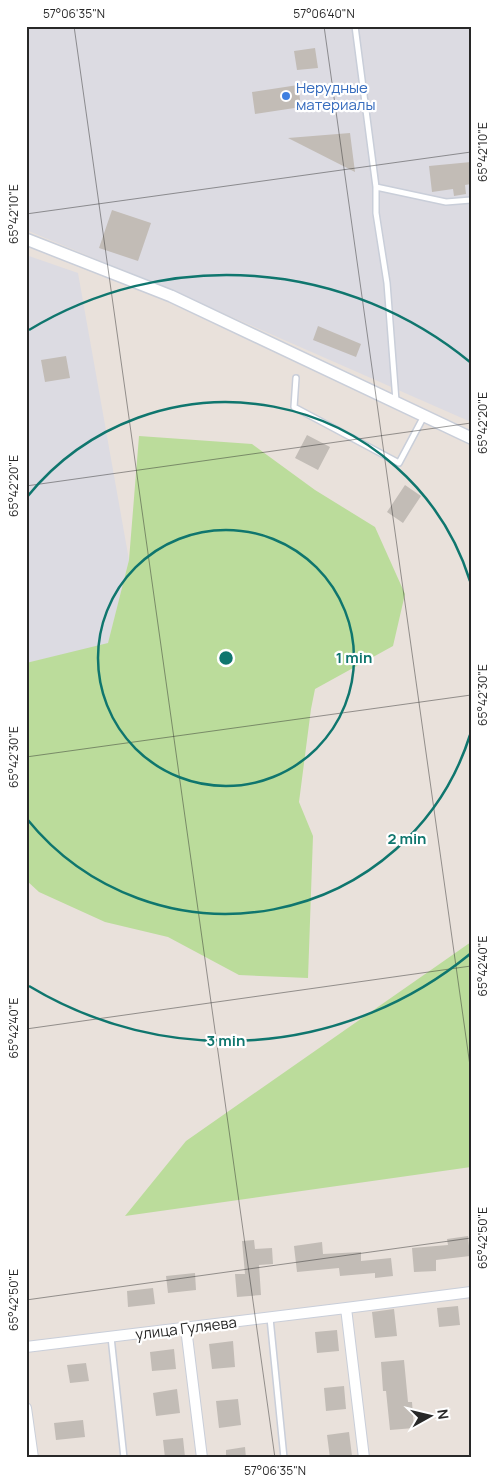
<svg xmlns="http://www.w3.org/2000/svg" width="497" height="1484" font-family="Manrope,sans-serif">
	<rect width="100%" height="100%" fill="#e9e1db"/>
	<!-- industrial -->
	<path fill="#dcdbe2" d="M26,26H471V422L159,285L26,230Z
		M26,255L78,273L129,560L108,644L26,663Z"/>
	<!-- green -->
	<path fill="#bbdc9b" d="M139,436L252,444L315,490L375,527L405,594L393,646L315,689L311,709L299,802L313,836L308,978L239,975L168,937L105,922L39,892L26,880V663L108,643L129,560Z
		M471,942V1167L125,1216L186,1141Z"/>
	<!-- building -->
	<path fill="#c2bcb6" d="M315,48L318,68L297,70L294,51Z
		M298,85L301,107L255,114L252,92Z
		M350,133L355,172L288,138Z
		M471,162V184L465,185L466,194L454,196L453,189L432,192L429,166Z
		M112,210L151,223L138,261L99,248Z
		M318,326L361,344L356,357L313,340Z
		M66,356L70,378L45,382L41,360Z
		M307,435L330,447L318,470L295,458Z
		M405,485L421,496L403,523L387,512Z
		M468,1236L470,1256L436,1260V1271L414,1272L412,1248L448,1245L447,1239Z
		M254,1240L255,1249L272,1248L273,1264L259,1265L261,1295L237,1297L235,1274H245L242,1241Z
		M322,1242L323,1254L361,1252V1261L391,1258L393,1276L375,1278V1273L340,1276L339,1268L297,1272L294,1246Z
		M195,1273L196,1290L168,1293L166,1276Z
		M153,1288L155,1304L128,1307L127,1291Z
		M458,1306L460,1325L439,1327L437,1308Z
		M394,1309L397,1336L375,1338L372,1312Z
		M337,1330L339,1351L317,1353L315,1332Z
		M233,1341L235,1367L212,1369L209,1344Z
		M174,1349L176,1369L152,1371L150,1352Z
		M404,1360L408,1402H412L414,1428L390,1430L386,1391H383L381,1362Z
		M86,1363L89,1381L70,1383L67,1365Z
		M344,1386L346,1409L326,1411L324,1388Z
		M177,1389L180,1413L156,1416L153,1393Z
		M238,1399L241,1425L219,1428L216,1401Z
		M83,1420L85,1437L56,1440L54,1423Z
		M349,1432L352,1456L330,1458L327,1435Z
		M183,1438L185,1457L165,1458L163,1440Z
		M245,1447L246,1458H226V1450Z"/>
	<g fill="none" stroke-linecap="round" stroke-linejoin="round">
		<defs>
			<path id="service" d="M355,26L376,187V213L387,283L396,401
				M376,187L446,202L471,200
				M296,378L294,407L399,463L424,416
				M270,1318L284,1458
				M111,1337L124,1458"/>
			<path id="minor" d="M346,1308L364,1458
				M186,1328L202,1458
				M26,1347L346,1308L471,1292
				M26,1408L33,1458"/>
			<path id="tertiary" d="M26,239L171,296L471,438"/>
		</defs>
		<!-- service casing -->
		<use href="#service" stroke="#c9ced9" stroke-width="8"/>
		<!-- minor casing -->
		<use href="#minor" stroke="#c9ced9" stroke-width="12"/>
		<!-- tertiary casing -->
		<use href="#tertiary" stroke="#c9ced9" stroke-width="14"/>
		<!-- service -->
		<use href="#service" stroke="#fff" stroke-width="5"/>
		<!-- minor -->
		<use href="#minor" stroke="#fff" stroke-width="10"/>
		<!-- tertiary -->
		<use href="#tertiary" stroke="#fff" stroke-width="11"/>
	</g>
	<!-- ticks -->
	<path fill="none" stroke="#282828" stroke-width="1" stroke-opacity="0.45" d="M74,26L275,1458M324,26L471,1073M26,214L471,152M26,486L471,423M26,757L471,695M26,1029L471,966M26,1300L471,1238"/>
	<!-- distance rings -->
	<g fill="none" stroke="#0f766e" stroke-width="2.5">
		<circle cx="226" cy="658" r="128"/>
		<path d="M470 735A256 256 0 0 1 27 819M27 497A256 256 0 0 1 470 581"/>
		<path d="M470 954A383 383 0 0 1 29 986M29 330A383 383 0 0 1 470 362"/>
	</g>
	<!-- markers -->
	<circle fill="#3f7fe0" stroke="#fff" stroke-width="2" cx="286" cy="96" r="5"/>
	<g text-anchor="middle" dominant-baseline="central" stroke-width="4.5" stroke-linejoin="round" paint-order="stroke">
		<!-- shop labels -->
		<g font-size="15" fill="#366cbe" stroke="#fff" text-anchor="start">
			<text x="296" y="87">Нерудные<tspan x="296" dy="17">материалы</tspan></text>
		</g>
		<!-- street labels -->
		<g font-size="15" fill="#282828" stroke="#fff">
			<text transform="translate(186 1328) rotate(-7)">улица Гуляева</text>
		</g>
	</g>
	<circle cx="226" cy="658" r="8" fill="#0f766e" stroke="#fff" stroke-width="2.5"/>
	<g font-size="15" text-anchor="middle" font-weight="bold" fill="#0f766e" stroke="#fff" stroke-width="4.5" stroke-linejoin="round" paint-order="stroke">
		<text x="354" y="663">1 min</text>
		<text x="407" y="844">2 min</text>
		<text x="226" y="1046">3 min</text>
	</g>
	<!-- border -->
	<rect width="497" height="1484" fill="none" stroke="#ffffff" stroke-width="55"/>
	<!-- north arrow -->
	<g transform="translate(430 1416) rotate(82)" stroke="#ffffff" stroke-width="4" paint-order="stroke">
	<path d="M0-4L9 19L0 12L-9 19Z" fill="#282828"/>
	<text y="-8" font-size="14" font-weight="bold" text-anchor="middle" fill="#282828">N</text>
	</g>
	<rect x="28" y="28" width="442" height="1428" fill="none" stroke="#282828" stroke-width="2"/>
	<g font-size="12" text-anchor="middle" fill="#282828">
		<text x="74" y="18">57°06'35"N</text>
		<text x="324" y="18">57°06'40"N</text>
		<text transform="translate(483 152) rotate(-90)" y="4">65°42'10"E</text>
		<text transform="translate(14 214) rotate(-90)" y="4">65°42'10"E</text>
		<text transform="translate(483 423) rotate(-90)" y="4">65°42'20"E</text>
		<text transform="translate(14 486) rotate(-90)" y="4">65°42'20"E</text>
		<text transform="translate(483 695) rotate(-90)" y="4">65°42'30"E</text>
		<text transform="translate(14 757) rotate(-90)" y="4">65°42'30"E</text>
		<text transform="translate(483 966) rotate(-90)" y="4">65°42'40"E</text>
		<text transform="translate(14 1028) rotate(-90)" y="4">65°42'40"E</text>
		<text transform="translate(483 1238) rotate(-90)" y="4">65°42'50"E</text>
		<text transform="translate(14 1300) rotate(-90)" y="4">65°42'50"E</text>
		<text x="275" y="1475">57°06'35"N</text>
	</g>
</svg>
